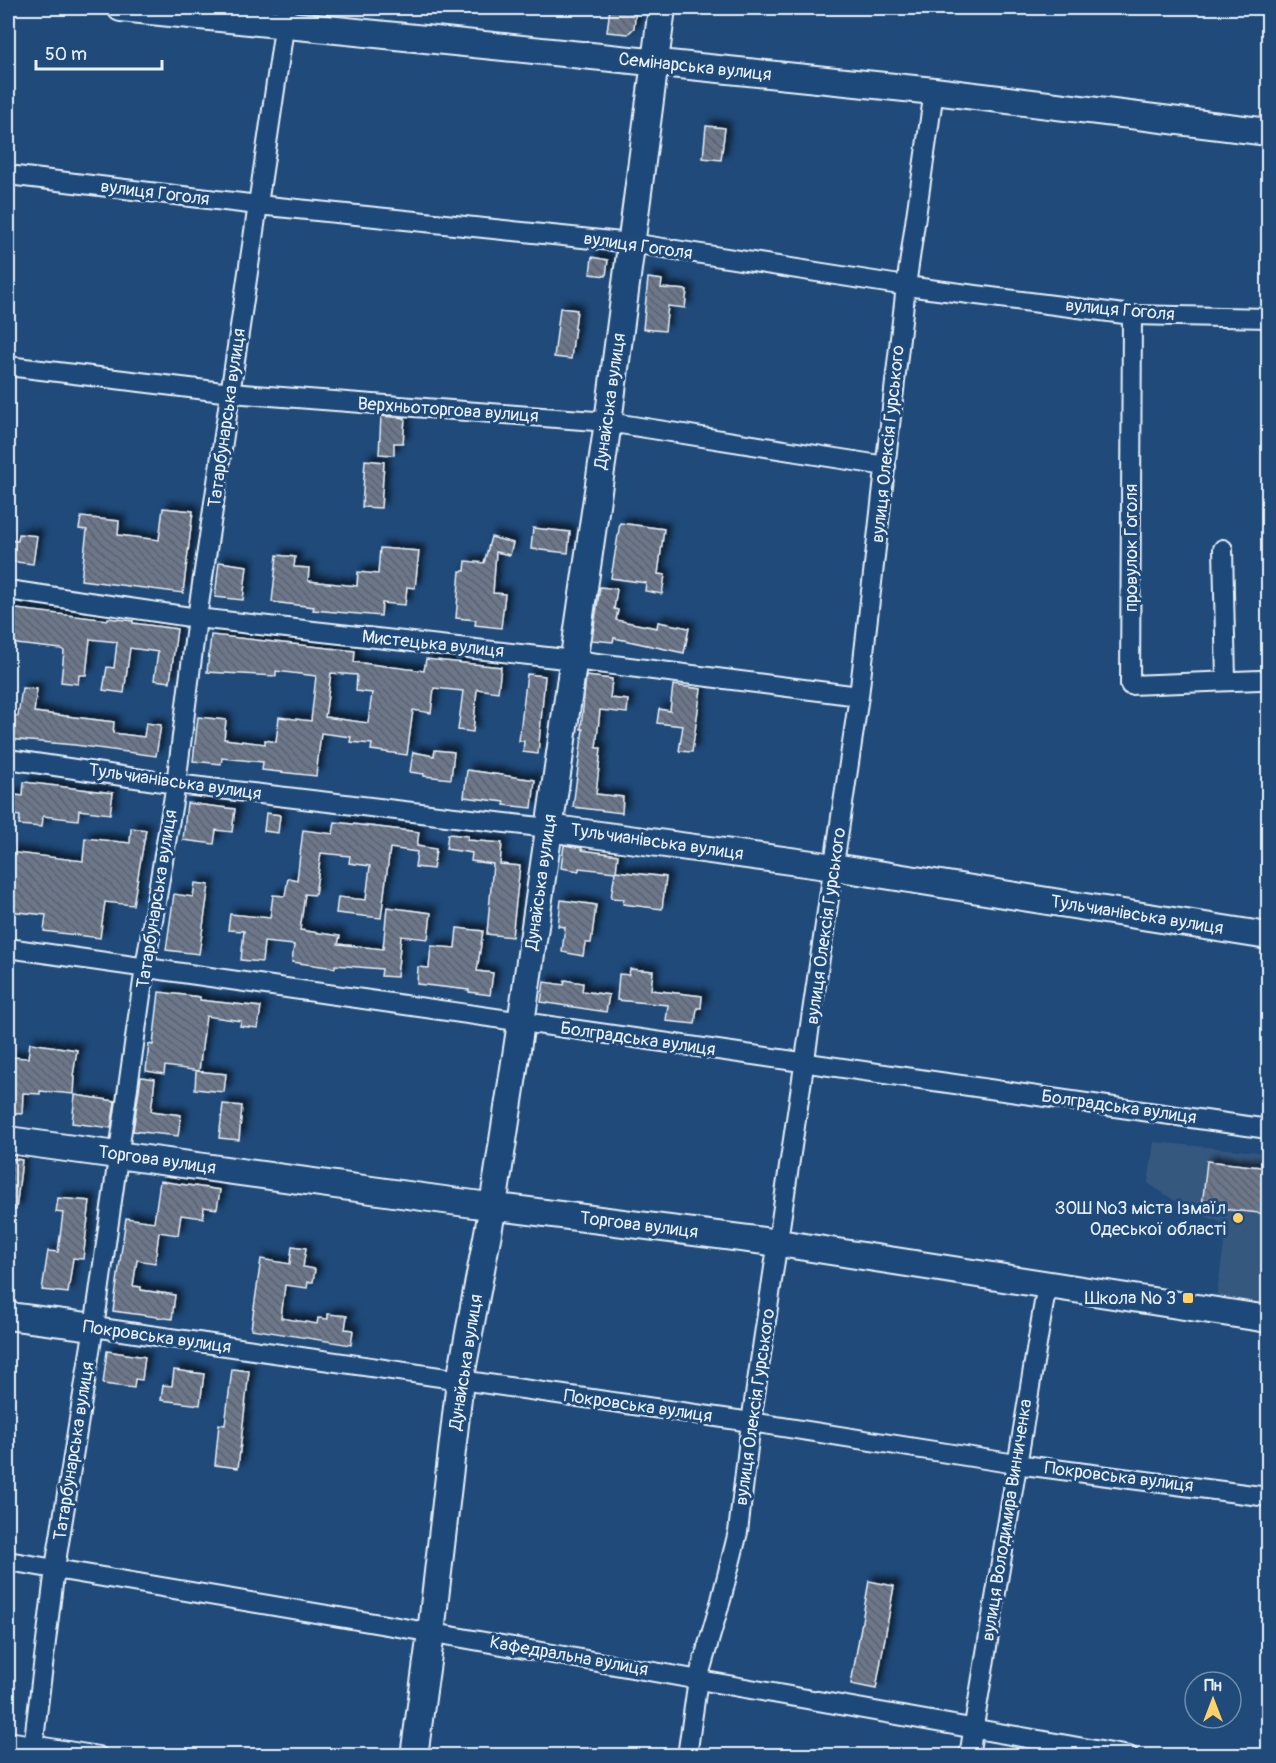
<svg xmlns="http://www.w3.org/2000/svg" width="1276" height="1763" font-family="Pangolin,sans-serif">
	<defs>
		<pattern id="building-back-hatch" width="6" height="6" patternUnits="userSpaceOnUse" patternTransform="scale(1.5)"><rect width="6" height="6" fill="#6c778a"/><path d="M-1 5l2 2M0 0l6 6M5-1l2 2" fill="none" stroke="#5b626d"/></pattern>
		<filter id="shadow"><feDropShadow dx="5.5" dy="-5.5" stdDeviation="3" flood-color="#0009"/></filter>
	</defs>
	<rect width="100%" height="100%" fill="#1f4a7a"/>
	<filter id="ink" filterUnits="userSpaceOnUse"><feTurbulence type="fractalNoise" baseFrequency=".0167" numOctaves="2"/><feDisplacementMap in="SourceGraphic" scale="12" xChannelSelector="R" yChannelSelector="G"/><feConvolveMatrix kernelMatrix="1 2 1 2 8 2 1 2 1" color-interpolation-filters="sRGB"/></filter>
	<g filter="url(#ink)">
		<!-- built -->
		<path fill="#36587f" d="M1154,1142L1268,1153V1308L1216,1299L1227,1225L1189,1210L1148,1183Z"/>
		<!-- building -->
		<path fill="url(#building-back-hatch)" stroke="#e8f1f8" stroke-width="1.5" fill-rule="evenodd" filter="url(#shadow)" d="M610,8H636L634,28L628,34L607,32Z
			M706,126L725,128L721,160L703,158Z
			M592,257L608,260L606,276L590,274Z
			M648,278L662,280L661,288L687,290L685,308L668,306L665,331L643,329Z
			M560,308L577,310L571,359L554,357Z
			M381,416L405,418L403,443H394V455L379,454Z
			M365,460L384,462L381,508L362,507Z
			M163,508L193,511L183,593L81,580L87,530L79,529L81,517L119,521L118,535L159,540Z
			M620,523L664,529L658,574L665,575L662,594L645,591L646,583L611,578Z
			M533,528L570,532L568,553L531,549Z
			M19,534L37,536L33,564L8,561V540L18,541Z
			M491,537L513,543L510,555L496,552L493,593L505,594L501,628L475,625L476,620L456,618L460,571H465L466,561L484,563Z
			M380,548L419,551L415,588L407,587L405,605L382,603L381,616L313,610L314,607L272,602L277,555L295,557L294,567L309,568L308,581L357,586L358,572L378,574Z
			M219,562L247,566L243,600L215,597Z
			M600,587L617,589L614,609L618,610L616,620L657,628L658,622L689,628L684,653L614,638L613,642L592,640Z
			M8,608L108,620V618L133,621V623L177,629L170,682L154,680L158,652L130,648L124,693L103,690L107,667L114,668L117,642L90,639L86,675H79L78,684L61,682L64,651L61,649L8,643Z
			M211,635L355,651L354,662L424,671L426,659L501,667L498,692L477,689L473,732L458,730L463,691L434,688L431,713L413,710L407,755L371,750L372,744L350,742L351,737L321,733L316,776L262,770L263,762L222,758L221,764L193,761L198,717L226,720L224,739L265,744V740L276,742L279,717L311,721L316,676L276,671V676L207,672ZM331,673L357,675L356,691L372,693L368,723L325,717Z
			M527,674L545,676L538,754L523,752L524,741H519Z
			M586,676L612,679L610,698L628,700L627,713L600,710L596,748H601L596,794L623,797L622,813L573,807L583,729H581Z
			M673,685L701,689L692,752L679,751L683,726L657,723L659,709L670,711Z
			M22,688L37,689L34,712L114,722L113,733L144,737L146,723L161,725L156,756L75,745L8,739L9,715L18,716Z
			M435,750L454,752L451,779L424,776V774L410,772L413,752L434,756Z
			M467,770L535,780L532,808L504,805L505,802L464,797Z
			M24,782L113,793L110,814L79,810L78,820L43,816L42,827L19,825L20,816L8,814V794L23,796Z
			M187,803L235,809L232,832L216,830L214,844L183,840Z
			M266,813L280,815L278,833L264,831Z
			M335,822L419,832L417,846L436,849L433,869L415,867L417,852L390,848L381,918L336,913L338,897L366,900L370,866L349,863L350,856L321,853L315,895L305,894L300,930L340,936L338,944L383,949L387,907L431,913L428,939L401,936L397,977L381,976L382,969L335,965V968L292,962L294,945L264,942L262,962L241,960L244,931L228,930L230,914L270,918L273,895L285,896L288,878L297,880L303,830L333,834Z
			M131,828L146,830L133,905L105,902L100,938L44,931L46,915L8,911V852L83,861L85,838L130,843Z
			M448,834L468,836L467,840L502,843L500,864L520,866L512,937L487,934L493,864L471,861L472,853L446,849Z
			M564,845L582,848V850L618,855L616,871L666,877L662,909L623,904L624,899L611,898L615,872L579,868V871L561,868Z
			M195,883L209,885L199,954L166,950L174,894L193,897Z
			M561,900L596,905L591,943H585L583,956L562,952L565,927L558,926Z
			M457,928L483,931L477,971L493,973L490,995L469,992V990L417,984L418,967L429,968L431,946L455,948Z
			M630,969L653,971L651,990L702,996L701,1008H697L695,1024L666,1021L668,1005L617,1000L619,974L629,975Z
			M565,980L583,983L582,991L609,995L606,1012L541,1002L544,982L564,985Z
			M159,992L200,997V1000L261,1007L258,1028L240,1026L241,1021L206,1016L199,1071L165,1066L164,1074L146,1071L149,1044L153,1045Z
			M30,1043L77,1050L73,1076H75L74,1094L40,1091V1094L23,1093L22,1114L8,1113V1057L28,1058Z
			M196,1071L226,1074L224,1092L195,1089Z
			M141,1077L155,1079L151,1111L181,1115L178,1136L133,1131Z
			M75,1095L115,1101L111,1128L72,1123Z
			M223,1104L242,1106L239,1140L219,1138Z
			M8,1158L22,1160L16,1210H8Z
			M1207,1161L1269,1168V1214L1202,1207Z
			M160,1181L220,1190L217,1209L204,1207L203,1218L181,1215L178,1235L159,1232L155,1263L137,1260L133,1286L141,1287V1290L175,1295L172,1319L113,1311L126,1218L154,1222Z
			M58,1198L90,1201L83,1259L73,1258L68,1293L42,1290L48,1251L58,1252L63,1213L56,1212Z
			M292,1246L306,1248L303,1267L315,1269L313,1282H308L307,1288L285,1285L281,1318L317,1324L318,1318L328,1319V1314L347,1316L345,1329L353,1330L351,1345L251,1329L261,1259L290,1264Z
			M107,1351L145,1357L142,1380L135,1379L134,1388L103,1384Z
			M232,1369L249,1371L238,1468L215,1465L219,1424L225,1425Z
			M174,1370L204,1374L200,1405L161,1400L163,1385L172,1386Z
			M869,1581L894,1586L876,1689L851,1684Z"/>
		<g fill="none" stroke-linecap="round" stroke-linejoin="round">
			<defs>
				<path id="street" d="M8,175L258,205L631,243L906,286L1132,315L1268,318
					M1132,315L1130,685L1260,680
					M8,366L231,393L608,422L886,466
					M1223,549L1226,680
					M8,590L197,618L574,660L859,696
					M8,759L176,784L548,828
					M8,948L1268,1129
					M94,1327L751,1422L1016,1464L1268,1497
					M8,1561L451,1636L1129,1756
					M8,1741L98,1756
					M32,1756L55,1568L96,1314L145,967L176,784L197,618L287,8
					M687,1756L698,1679L721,1600L738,1532L751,1422L859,696L906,286L934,91
					M969,1756L1047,1284"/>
				<path id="secondary" d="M121,8L934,91L1268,132
					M548,828L834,867L1268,936
					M8,1140L466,1203L779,1243L1268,1319
					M8,1316L94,1327
					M414,1756L431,1633L460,1381L493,1206L521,1023L608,422L662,8"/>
			</defs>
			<!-- street casing -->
			<use href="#street" stroke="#e8f1f8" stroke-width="22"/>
			<!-- secondary casing -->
			<use href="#secondary" stroke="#e8f1f8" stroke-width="30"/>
			<!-- street -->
			<use href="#street" stroke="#1f4a7a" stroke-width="18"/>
			<!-- secondary -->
			<use href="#secondary" stroke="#1f4a7a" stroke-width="26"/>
		</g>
	</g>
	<!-- markers -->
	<g fill="#ffd166" stroke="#1f4a7a" stroke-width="2">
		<circle cx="1238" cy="1218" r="6"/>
		<rect x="1182" y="1292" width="12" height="12" rx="3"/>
	</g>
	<g text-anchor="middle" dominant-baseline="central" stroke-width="6" stroke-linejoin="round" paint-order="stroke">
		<!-- street labels -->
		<g font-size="18" fill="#e8f1f8" stroke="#1f4a7a">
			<text transform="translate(695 67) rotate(6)">Семінарська вулиця</text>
			<text transform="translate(155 193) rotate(7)">вулиця Гоголя</text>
			<text transform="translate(638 246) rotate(8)">вулиця Гоголя</text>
			<text transform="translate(1120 310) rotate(5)">вулиця Гоголя</text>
			<text transform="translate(610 401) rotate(-82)">Дунайська вулиця</text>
			<text transform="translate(448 410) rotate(4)">Верхньоторгова вулиця</text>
			<text transform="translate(227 418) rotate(-82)">Татарбунарська вулиця</text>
			<text transform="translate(888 444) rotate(-84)">вулиця Олексія Гурського</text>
			<text transform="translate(1131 548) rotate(-90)">провулок Гоголя</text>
			<text transform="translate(433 644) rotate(6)">Мистецька вулиця</text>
			<text transform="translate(175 782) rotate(8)">Тульчианівська вулиця</text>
			<text transform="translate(657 842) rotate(8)">Тульчианівська вулиця</text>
			<text transform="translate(541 882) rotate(-82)">Дунайська вулиця</text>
			<text transform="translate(157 899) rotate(-81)">Татарбунарська вулиця</text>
			<text transform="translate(1137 915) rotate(9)">Тульчианівська вулиця</text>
			<text transform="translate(826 926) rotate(-82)">вулиця Олексія Гурського</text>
			<text transform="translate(638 1039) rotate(8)">Болградська вулиця</text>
			<text transform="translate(1119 1107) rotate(8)">Болградська вулиця</text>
			<text transform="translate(157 1160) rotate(8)">Торгова вулиця</text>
			<text transform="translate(639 1225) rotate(7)">Торгова вулиця</text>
			<text transform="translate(157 1337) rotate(8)">Покровська вулиця</text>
			<text transform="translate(466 1362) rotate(-81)">Дунайська вулиця</text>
			<text transform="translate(638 1406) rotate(8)">Покровська вулиця</text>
			<text transform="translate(755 1407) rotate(-82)">вулиця Олексія Гурського</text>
			<text transform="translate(74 1451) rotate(-81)">Татарбунарська вулиця</text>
			<text transform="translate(1119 1477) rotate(7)">Покровська вулиця</text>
			<text transform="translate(1007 1520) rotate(-81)">вулиця Володимира Винниченка</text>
			<text transform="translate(569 1656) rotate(10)">Кафедральна вулиця</text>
		</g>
		<!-- poi labels -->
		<g font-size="18" fill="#e8f1f8" stroke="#1f4a7a" text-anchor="end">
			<text x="1226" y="1208">ЗОШ №3 міста Ізмаїл<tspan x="1226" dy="21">Одеської області</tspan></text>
			<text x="1176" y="1298">Школа № 3</text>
		</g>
	</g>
	<!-- margin -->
	<rect width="1276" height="1763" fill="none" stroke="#1f4a7a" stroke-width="30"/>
	<rect x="15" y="15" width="1246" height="1733" fill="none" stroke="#e8f1f8" stroke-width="2" filter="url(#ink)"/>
	<!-- north arrow -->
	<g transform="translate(1213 1700)"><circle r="28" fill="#1f4a7a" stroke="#6f8dac" stroke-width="1.5"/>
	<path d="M0-4.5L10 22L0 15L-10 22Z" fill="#ffd166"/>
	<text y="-9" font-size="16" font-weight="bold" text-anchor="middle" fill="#e8f1f8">Пн</text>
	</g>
	<!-- scale -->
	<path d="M36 60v9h126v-9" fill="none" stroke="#e8f1f8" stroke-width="3"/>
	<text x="45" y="60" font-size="18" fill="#e8f1f8" stroke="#1f4a7a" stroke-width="4.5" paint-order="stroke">50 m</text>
</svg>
